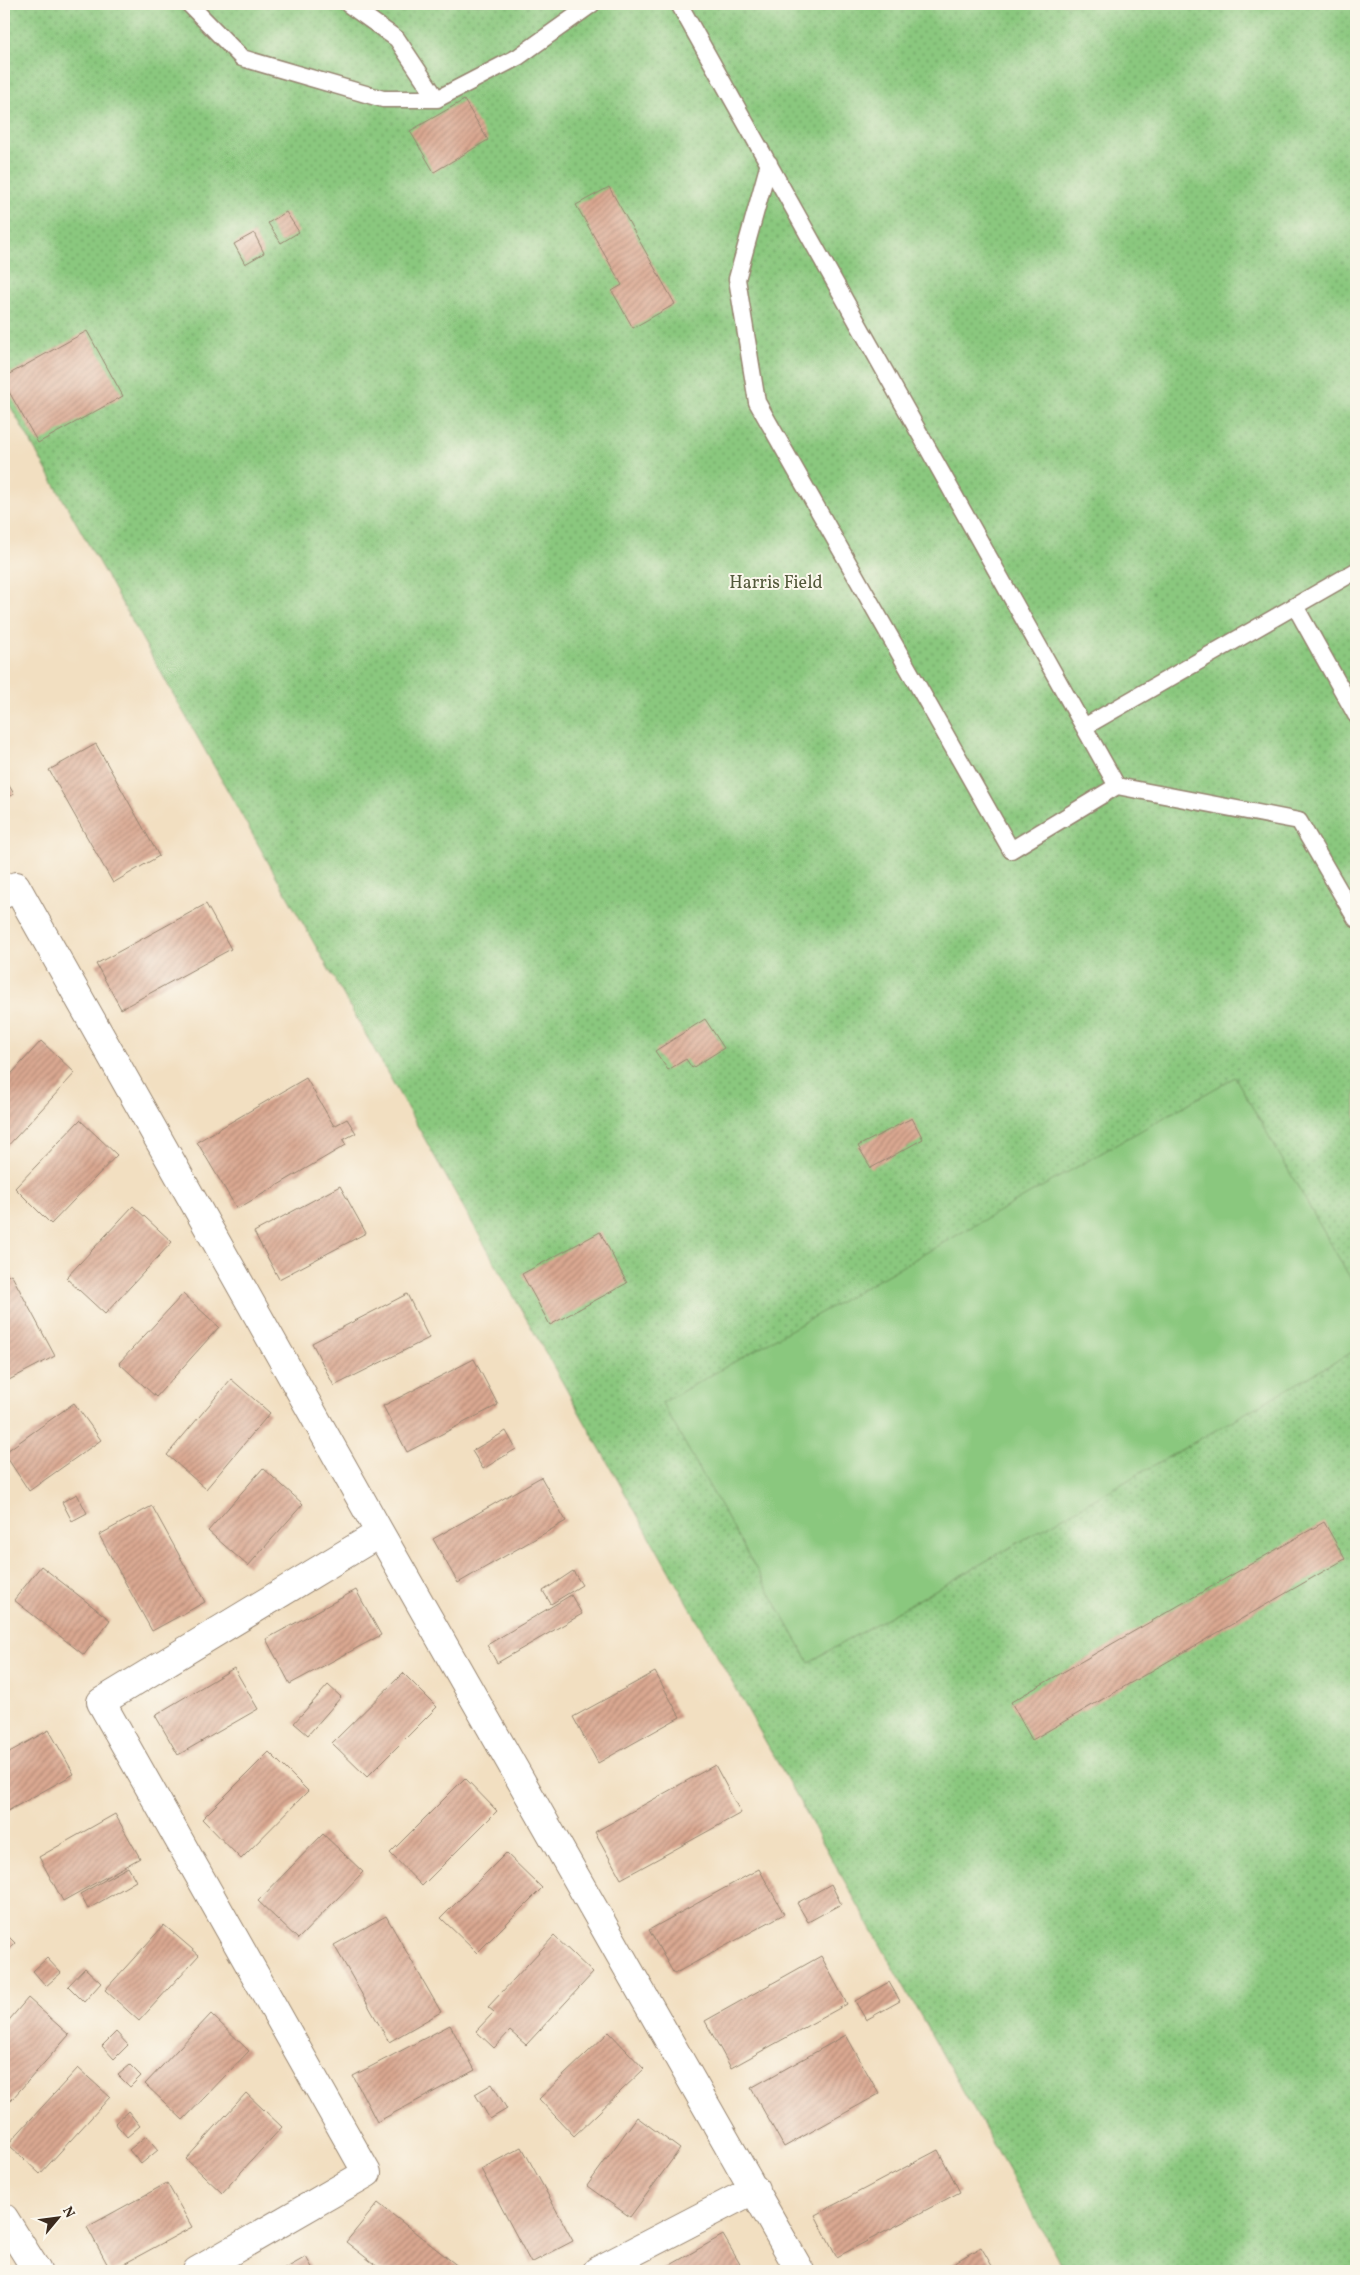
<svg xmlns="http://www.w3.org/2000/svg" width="1360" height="2275" font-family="Vollkorn,serif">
	<defs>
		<pattern id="grass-dots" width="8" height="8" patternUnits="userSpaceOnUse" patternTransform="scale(1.25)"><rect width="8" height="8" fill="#8ac87e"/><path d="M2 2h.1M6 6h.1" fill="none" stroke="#72a367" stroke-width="1.8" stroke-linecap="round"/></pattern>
		<pattern id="building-hatch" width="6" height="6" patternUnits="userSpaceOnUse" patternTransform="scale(1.25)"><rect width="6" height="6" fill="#daa891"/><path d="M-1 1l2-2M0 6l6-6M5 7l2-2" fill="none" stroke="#b28976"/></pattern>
	</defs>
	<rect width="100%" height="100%" fill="#fbf7ec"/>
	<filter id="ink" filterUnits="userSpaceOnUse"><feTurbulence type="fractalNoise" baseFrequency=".02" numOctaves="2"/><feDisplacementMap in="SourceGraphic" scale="10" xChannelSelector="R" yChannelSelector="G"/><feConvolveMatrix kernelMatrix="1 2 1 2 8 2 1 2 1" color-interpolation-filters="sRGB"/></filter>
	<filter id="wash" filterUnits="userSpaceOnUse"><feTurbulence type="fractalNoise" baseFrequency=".0096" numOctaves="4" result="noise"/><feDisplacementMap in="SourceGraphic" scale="20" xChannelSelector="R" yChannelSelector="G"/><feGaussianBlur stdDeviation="1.12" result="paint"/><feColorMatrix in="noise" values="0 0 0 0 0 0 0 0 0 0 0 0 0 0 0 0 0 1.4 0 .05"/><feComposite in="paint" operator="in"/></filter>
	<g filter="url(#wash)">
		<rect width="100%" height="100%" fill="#f2dfc1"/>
		<!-- grass -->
		<path fill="url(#grass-dots)" stroke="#62794e" d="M4,4H1356V2271H1065L4,395Z"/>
		<!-- pitch -->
		<path fill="#8ac87e" stroke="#62794e" d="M1235,1077L1356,1288V1350L809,1662L662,1403Z"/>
		<g id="blocks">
			<!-- building -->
			<path fill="url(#building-hatch)" d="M464,100L488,140L434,172L410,131Z
				M609,187L675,304L633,328L612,291L622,285L576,205Z
				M286,212L299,232L281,243L268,223Z
				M254,233L264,253L245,264L234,244Z
				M87,331L123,396L38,443L4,383V377Z
				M96,744L159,856L113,883L49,770Z
				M4,777L14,794L4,800Z
				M206,904L231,949L121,1009L96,964Z
				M705,1019L724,1048L692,1068L686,1059L668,1070L655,1051Z
				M41,1041L75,1073L4,1150V1082Z
				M306,1078L334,1126L347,1119L356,1133L343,1140L346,1145L237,1209L197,1142Z
				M912,1118L923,1139L871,1168L858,1146Z
				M80,1120L117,1155L51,1224L15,1188Z
				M340,1186L366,1233L279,1279L254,1232Z
				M133,1206L172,1242L105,1314L66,1278Z
				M600,1232L627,1283L550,1325L522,1274Z
				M11,1274L55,1356L7,1381L4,1375V1278Z
				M183,1294L219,1327L156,1397L119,1363Z
				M407,1294L429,1338L334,1386L312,1343Z
				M474,1359L498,1405L407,1452L383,1406Z
				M231,1379L270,1413L206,1489L167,1455Z
				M74,1403L101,1440L29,1491L4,1453Z
				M506,1431L516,1449L483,1469L472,1451Z
				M263,1468L303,1504L248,1566L208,1531Z
				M541,1477L566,1521L458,1583L433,1539Z
				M77,1494L87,1513L72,1521L62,1502Z
				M152,1506L205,1602L152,1631L99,1535Z
				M1324,1522L1345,1559L1032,1740L1011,1702Z
				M41,1566L110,1620L84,1655L14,1600Z
				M573,1571L582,1585L551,1604L543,1591Z
				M356,1590L381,1635L290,1684L266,1639Z
				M571,1595L582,1614L497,1663L487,1645Z
				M234,1668L258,1709L178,1755L155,1715Z
				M655,1672L680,1717L598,1763L573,1717Z
				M403,1673L437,1707L367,1777L332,1743Z
				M328,1685L341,1697L308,1735L294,1723Z
				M49,1730L74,1774L4,1813V1755Z
				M269,1752L308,1791L241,1859L202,1819Z
				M715,1765L741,1813L621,1879L595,1832Z
				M465,1778L497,1811L422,1886L390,1853Z
				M115,1814L140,1858L63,1901L39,1857Z
				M323,1834L363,1872L298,1939L258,1901Z
				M506,1853L542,1888L477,1953L441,1918Z
				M128,1867L136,1881L88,1909L80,1894Z
				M759,1869L784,1914L674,1974L649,1930Z
				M831,1884L841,1904L808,1922L797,1903Z
				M386,1916L441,2012L389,2042L334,1945Z
				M164,1925L199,1955L139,2021L105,1990Z
				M4,1932L15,1943L4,1955Z
				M554,1936L593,1973L526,2045L510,2031L494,2048L476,2031L494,2012L488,2007Z
				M821,1956L847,2004L731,2068L705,2021Z
				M47,1958L61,1973L46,1986L33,1971Z
				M85,1968L101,1983L84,2002L68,1986Z
				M889,1982L900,2001L866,2020L855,2001Z
				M28,1998L69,2035L4,2108V2026Z
				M211,2014L249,2051L183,2120L145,2084Z
				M450,2025L475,2070L377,2122L353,2076Z
				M116,2032L128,2045L114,2059L102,2046Z
				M609,2032L644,2069L574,2136L539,2099Z
				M846,2035L879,2094L784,2147L751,2088Z
				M130,2065L141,2076L130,2087L118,2075Z
				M78,2068L110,2097L40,2174L8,2144Z
				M492,2084L507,2109L490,2119L475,2094Z
				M246,2093L282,2127L222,2193L186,2159Z
				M128,2111L140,2126L127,2137L115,2123Z
				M637,2117L680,2149L630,2217L587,2186Z
				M146,2136L158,2150L141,2164L129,2150Z
				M522,2147L573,2241L531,2263L481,2169Z
				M938,2150L960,2192L837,2257L815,2215Z
				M167,2183L192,2227L111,2271L87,2227Z
				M378,2203L464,2271H383L346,2242Z
				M723,2235L744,2271H660Z
				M981,2247L995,2271H940Z
				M306,2257L314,2271H281Z"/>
		</g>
	</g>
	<g filter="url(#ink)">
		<use href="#blocks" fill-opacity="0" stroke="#968470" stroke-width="1"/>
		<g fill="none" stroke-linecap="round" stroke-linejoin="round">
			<defs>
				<path id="lane" d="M189,4L242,58L383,99H437L518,57L592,4
					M348,4L397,39L437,99
					M679,4L1117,786
					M769,163L737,279L757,402L1011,850L1117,786L1299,821L1356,919
					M1295,606L1356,715
					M1084,727L1356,571"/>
				<path id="street" d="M4,894L16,886L380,1533L800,2271
					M4,2218L37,2271
					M197,2271L367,2173L101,1702L380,1533
					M597,2271L755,2189"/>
			</defs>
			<!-- lane casing -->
			<use href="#lane" stroke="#968470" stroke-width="19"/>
			<!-- street casing -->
			<use href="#street" stroke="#968470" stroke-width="30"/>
			<!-- lane -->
			<use href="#lane" stroke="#fff" stroke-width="16"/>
			<!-- street -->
			<use href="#street" stroke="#fff" stroke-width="28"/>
		</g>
	</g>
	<g text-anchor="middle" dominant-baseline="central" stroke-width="4" stroke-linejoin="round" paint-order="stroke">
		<!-- park labels -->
		<g font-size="18" fill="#53593b" stroke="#fbf7ec">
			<text x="776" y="583">Harris Field</text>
		</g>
	</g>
	<!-- margin -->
	<rect width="1360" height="2275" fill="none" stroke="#fbf7ec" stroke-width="20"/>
	<!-- north arrow -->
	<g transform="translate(58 2218) rotate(61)" stroke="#fbf7ec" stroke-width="4" paint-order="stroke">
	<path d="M0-4L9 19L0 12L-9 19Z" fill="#3b2a1e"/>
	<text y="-8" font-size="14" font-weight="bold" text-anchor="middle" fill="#3b2a1e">N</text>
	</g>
</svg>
